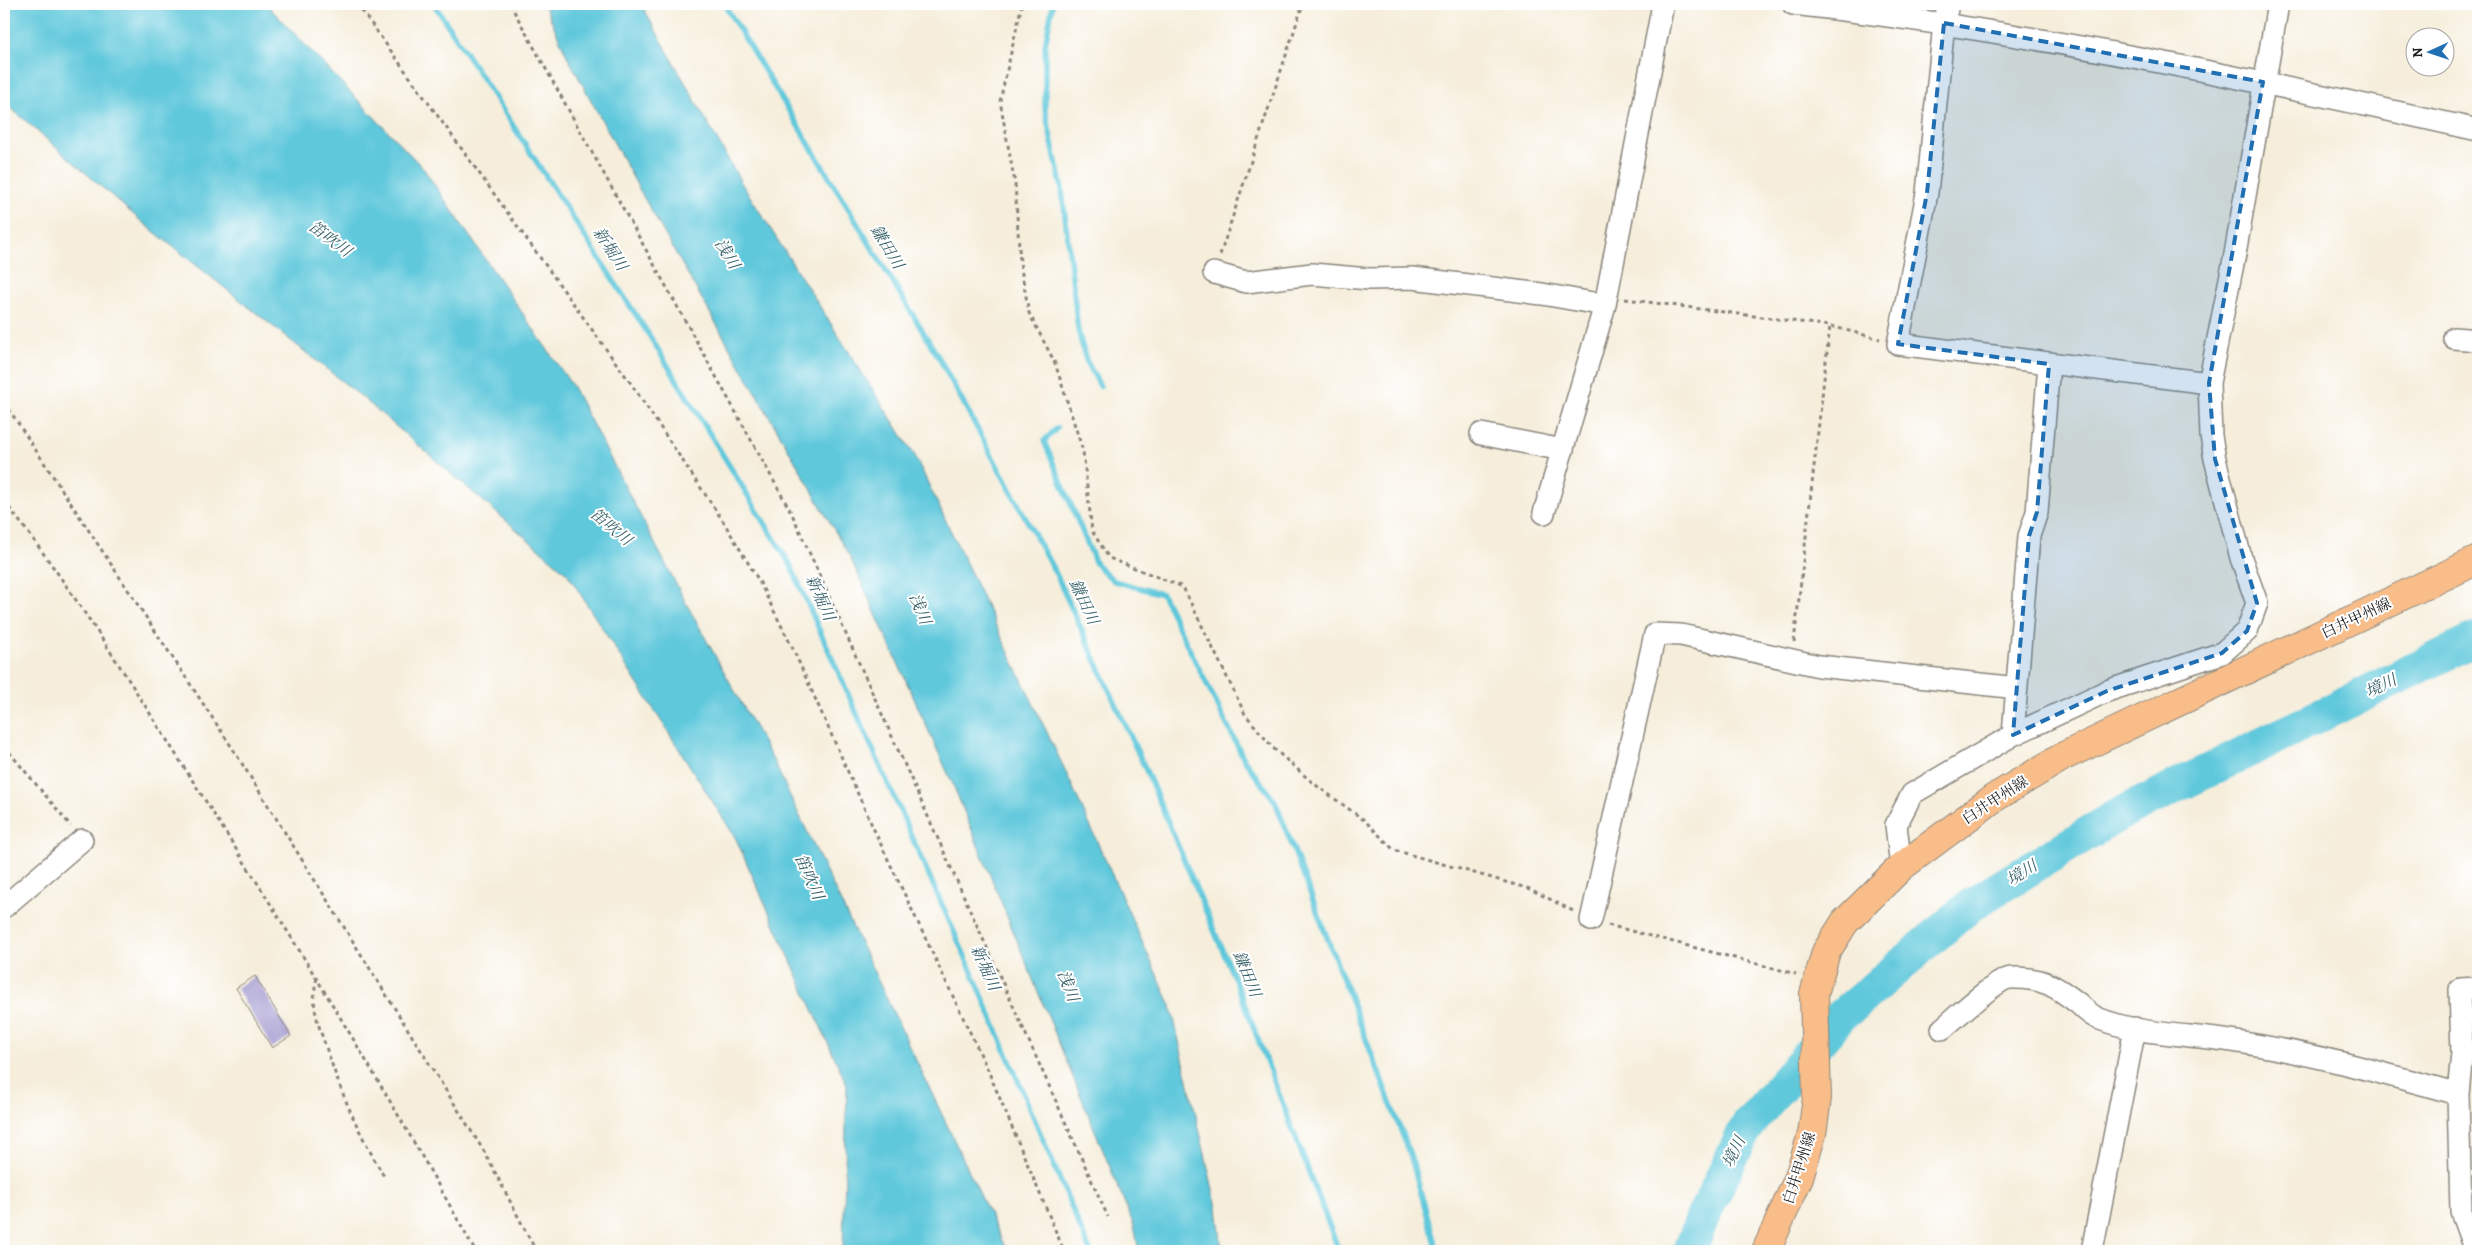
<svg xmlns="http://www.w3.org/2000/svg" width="2482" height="1255" font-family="Alegreya,'Noto Serif JP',serif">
	<rect width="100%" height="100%" fill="#fff"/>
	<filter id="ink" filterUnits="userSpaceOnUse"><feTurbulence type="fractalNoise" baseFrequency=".02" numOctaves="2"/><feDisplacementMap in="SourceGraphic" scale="10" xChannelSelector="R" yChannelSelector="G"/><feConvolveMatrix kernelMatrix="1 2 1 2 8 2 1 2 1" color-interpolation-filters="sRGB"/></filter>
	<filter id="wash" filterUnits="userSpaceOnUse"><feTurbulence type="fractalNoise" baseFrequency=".0096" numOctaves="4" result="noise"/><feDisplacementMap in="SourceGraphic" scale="20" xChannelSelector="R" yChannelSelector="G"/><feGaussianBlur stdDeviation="1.12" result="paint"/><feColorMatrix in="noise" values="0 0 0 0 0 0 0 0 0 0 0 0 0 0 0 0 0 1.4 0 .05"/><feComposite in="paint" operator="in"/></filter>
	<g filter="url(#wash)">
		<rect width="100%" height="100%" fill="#f6eedb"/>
		<!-- water -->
		<path fill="#5fc8db" stroke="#3e727c" d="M4,4H266L423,168L573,387L686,603L774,762L1007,1251H843L847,1085L735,837L567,573L363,398L142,222L4,102Z
			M544,4H641L742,184L915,456L1065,770L1171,1006L1217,1207L1222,1251H1139L1134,1226L954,787L850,557L644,198L567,56Z"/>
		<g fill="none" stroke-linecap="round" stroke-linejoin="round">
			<!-- stream -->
			<path stroke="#5fc8db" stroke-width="5.5" d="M434,4L649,335L790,564L977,983L1090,1251
				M724,4L939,358L1057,576L1145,768L1238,987L1339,1251
				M1053,4L1045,45V110L1062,189L1078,330L1086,360L1100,386
				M1057,428L1044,441L1096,564L1114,581L1162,594L1245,761L1275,801L1411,1157L1437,1251"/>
			<!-- river -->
			<path stroke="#5fc8db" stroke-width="34" d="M1690,1251L1703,1216L1747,1126L1841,1016L1971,905L2116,816L2478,638"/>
		</g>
		<g id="blocks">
			<!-- building -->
			<path fill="#aba3d4" d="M255,976L291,1036L272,1048L236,988Z"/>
		</g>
	</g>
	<g filter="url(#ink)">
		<use href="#blocks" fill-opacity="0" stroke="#89857c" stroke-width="1"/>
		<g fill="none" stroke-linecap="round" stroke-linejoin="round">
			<defs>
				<path id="lane" d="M4,1250L5,1251"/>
				<path id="street" d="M1793,4C2024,30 2251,79 2478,130
					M1948,4L1944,23L1927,193L1898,344L2209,383
					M1214,273L1246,282L1312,274L1369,279L1412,278L1542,294L1605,305
					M2454,338L2478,340
					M1481,434L1563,450
					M1544,513L1605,305L1663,4
					M2013,735L2029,536L2037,512L2049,364
					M1901,867L1896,825L1912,794L2013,735L2107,691L2222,653L2247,631L2257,603L2241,558L2215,459L2211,436L2209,383L2235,254L2278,4
					M4,907L82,840
					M1591,920L1655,634L1681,635L1819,666L2017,688
					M1942,1029C1954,1019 1998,978 2011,978C2042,977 2056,986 2079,1004C2084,1009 2091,1015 2097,1018C2139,1035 2187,1034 2231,1041C2308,1052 2383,1073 2458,1094
					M2092,1251L2135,1028
					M2475,1251L2461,1212L2458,1094L2462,1053L2460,989L2478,988"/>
				<path id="primary" d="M1766,1251L1799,1177L1812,1134L1817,1098L1814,994L1826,952L1845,922L1901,867L1994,798L2064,756L2478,560"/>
			</defs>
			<!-- lane casing -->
			<use href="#lane" stroke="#89857c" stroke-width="12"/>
			<!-- street casing -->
			<use href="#street" stroke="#89857c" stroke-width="24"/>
			<!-- primary casing -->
			<use href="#primary" stroke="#89857c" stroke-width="30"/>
			<!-- path -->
			<path stroke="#89857c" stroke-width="3" stroke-dasharray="4 4" stroke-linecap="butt" d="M357,4L632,385L723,521L759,581L793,649L875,832L987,1068L1064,1251
				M510,4L792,514L1108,1217
				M1022,4L1000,101L1015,184L1020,263L1029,313L1055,363L1083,451L1092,531L1109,558L1183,587L1245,714L1273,748L1313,783L1364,820L1394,850L1530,889L1573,911
				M1220,255L1303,4
				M1625,299L1830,326L1880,339
				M4,402L231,746L485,1153L536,1251
				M4,501C77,594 139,697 203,797C298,946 390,1096 475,1251
				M1794,642L1830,326
				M4,746L71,826
				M1608,925L1796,974
				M317,978C309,1005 320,1029 329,1056C345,1103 360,1135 385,1178"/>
			<!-- lane -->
			<use href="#lane" stroke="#fff" stroke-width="10"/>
			<!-- street -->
			<use href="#street" stroke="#fff" stroke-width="21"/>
			<!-- primary -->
			<use href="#primary" stroke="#f8bd89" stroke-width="28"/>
		</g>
	</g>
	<!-- marked area -->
	<path fill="#1f6fb2" fill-opacity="0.2" stroke="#1f6fb2" stroke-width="4" stroke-dasharray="10 6" stroke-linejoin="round" d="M1944,23L2263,82L2209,383L2215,459L2257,603L2247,631L2222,653L2107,691L2013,735L2029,536L2037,512L2049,364L1898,344L1927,193Z"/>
	<g text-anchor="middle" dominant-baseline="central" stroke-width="4" stroke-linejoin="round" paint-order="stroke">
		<!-- street labels -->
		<g font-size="15" fill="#1c1c1c" stroke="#fff">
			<text transform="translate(2356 618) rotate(-25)">白井甲州線</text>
			<text transform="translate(1995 800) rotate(-33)">白井甲州線</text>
			<text transform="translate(1799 1168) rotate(-72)">白井甲州線</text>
		</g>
		<!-- water labels -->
		<g font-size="16" font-style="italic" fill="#376168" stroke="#fff">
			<text transform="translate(330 239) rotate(37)">笛吹川</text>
			<text transform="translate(887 247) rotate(59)">鎌田川</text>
			<text transform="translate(610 249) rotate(57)">新堀川</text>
			<text transform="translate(727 254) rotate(59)">浅川</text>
			<text transform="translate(611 527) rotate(40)">笛吹川</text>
			<text transform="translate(820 598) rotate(66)">新堀川</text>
			<text transform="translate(1084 602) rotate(65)">鎌田川</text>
			<text transform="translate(920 609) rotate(68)">浅川</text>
			<text transform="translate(2381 686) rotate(-26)">境川</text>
			<text transform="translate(2022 873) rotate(-32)">境川</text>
			<text transform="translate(809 877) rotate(66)">笛吹川</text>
			<text transform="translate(985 968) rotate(66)">新堀川</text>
			<text transform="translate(1247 974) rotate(68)">鎌田川</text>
			<text transform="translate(1068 986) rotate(69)">浅川</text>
			<text transform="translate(1734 1152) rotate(-64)">境川</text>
		</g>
	</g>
	<!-- margin -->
	<rect width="2482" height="1255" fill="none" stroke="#fff" stroke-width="20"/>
	<!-- north arrow -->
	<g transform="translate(2430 52) rotate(267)"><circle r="24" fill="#ffffff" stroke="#a4a4a4"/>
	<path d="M0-4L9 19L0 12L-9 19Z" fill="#1f6fb2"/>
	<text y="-8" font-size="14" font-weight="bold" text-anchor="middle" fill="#1c1c1c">N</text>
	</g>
</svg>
